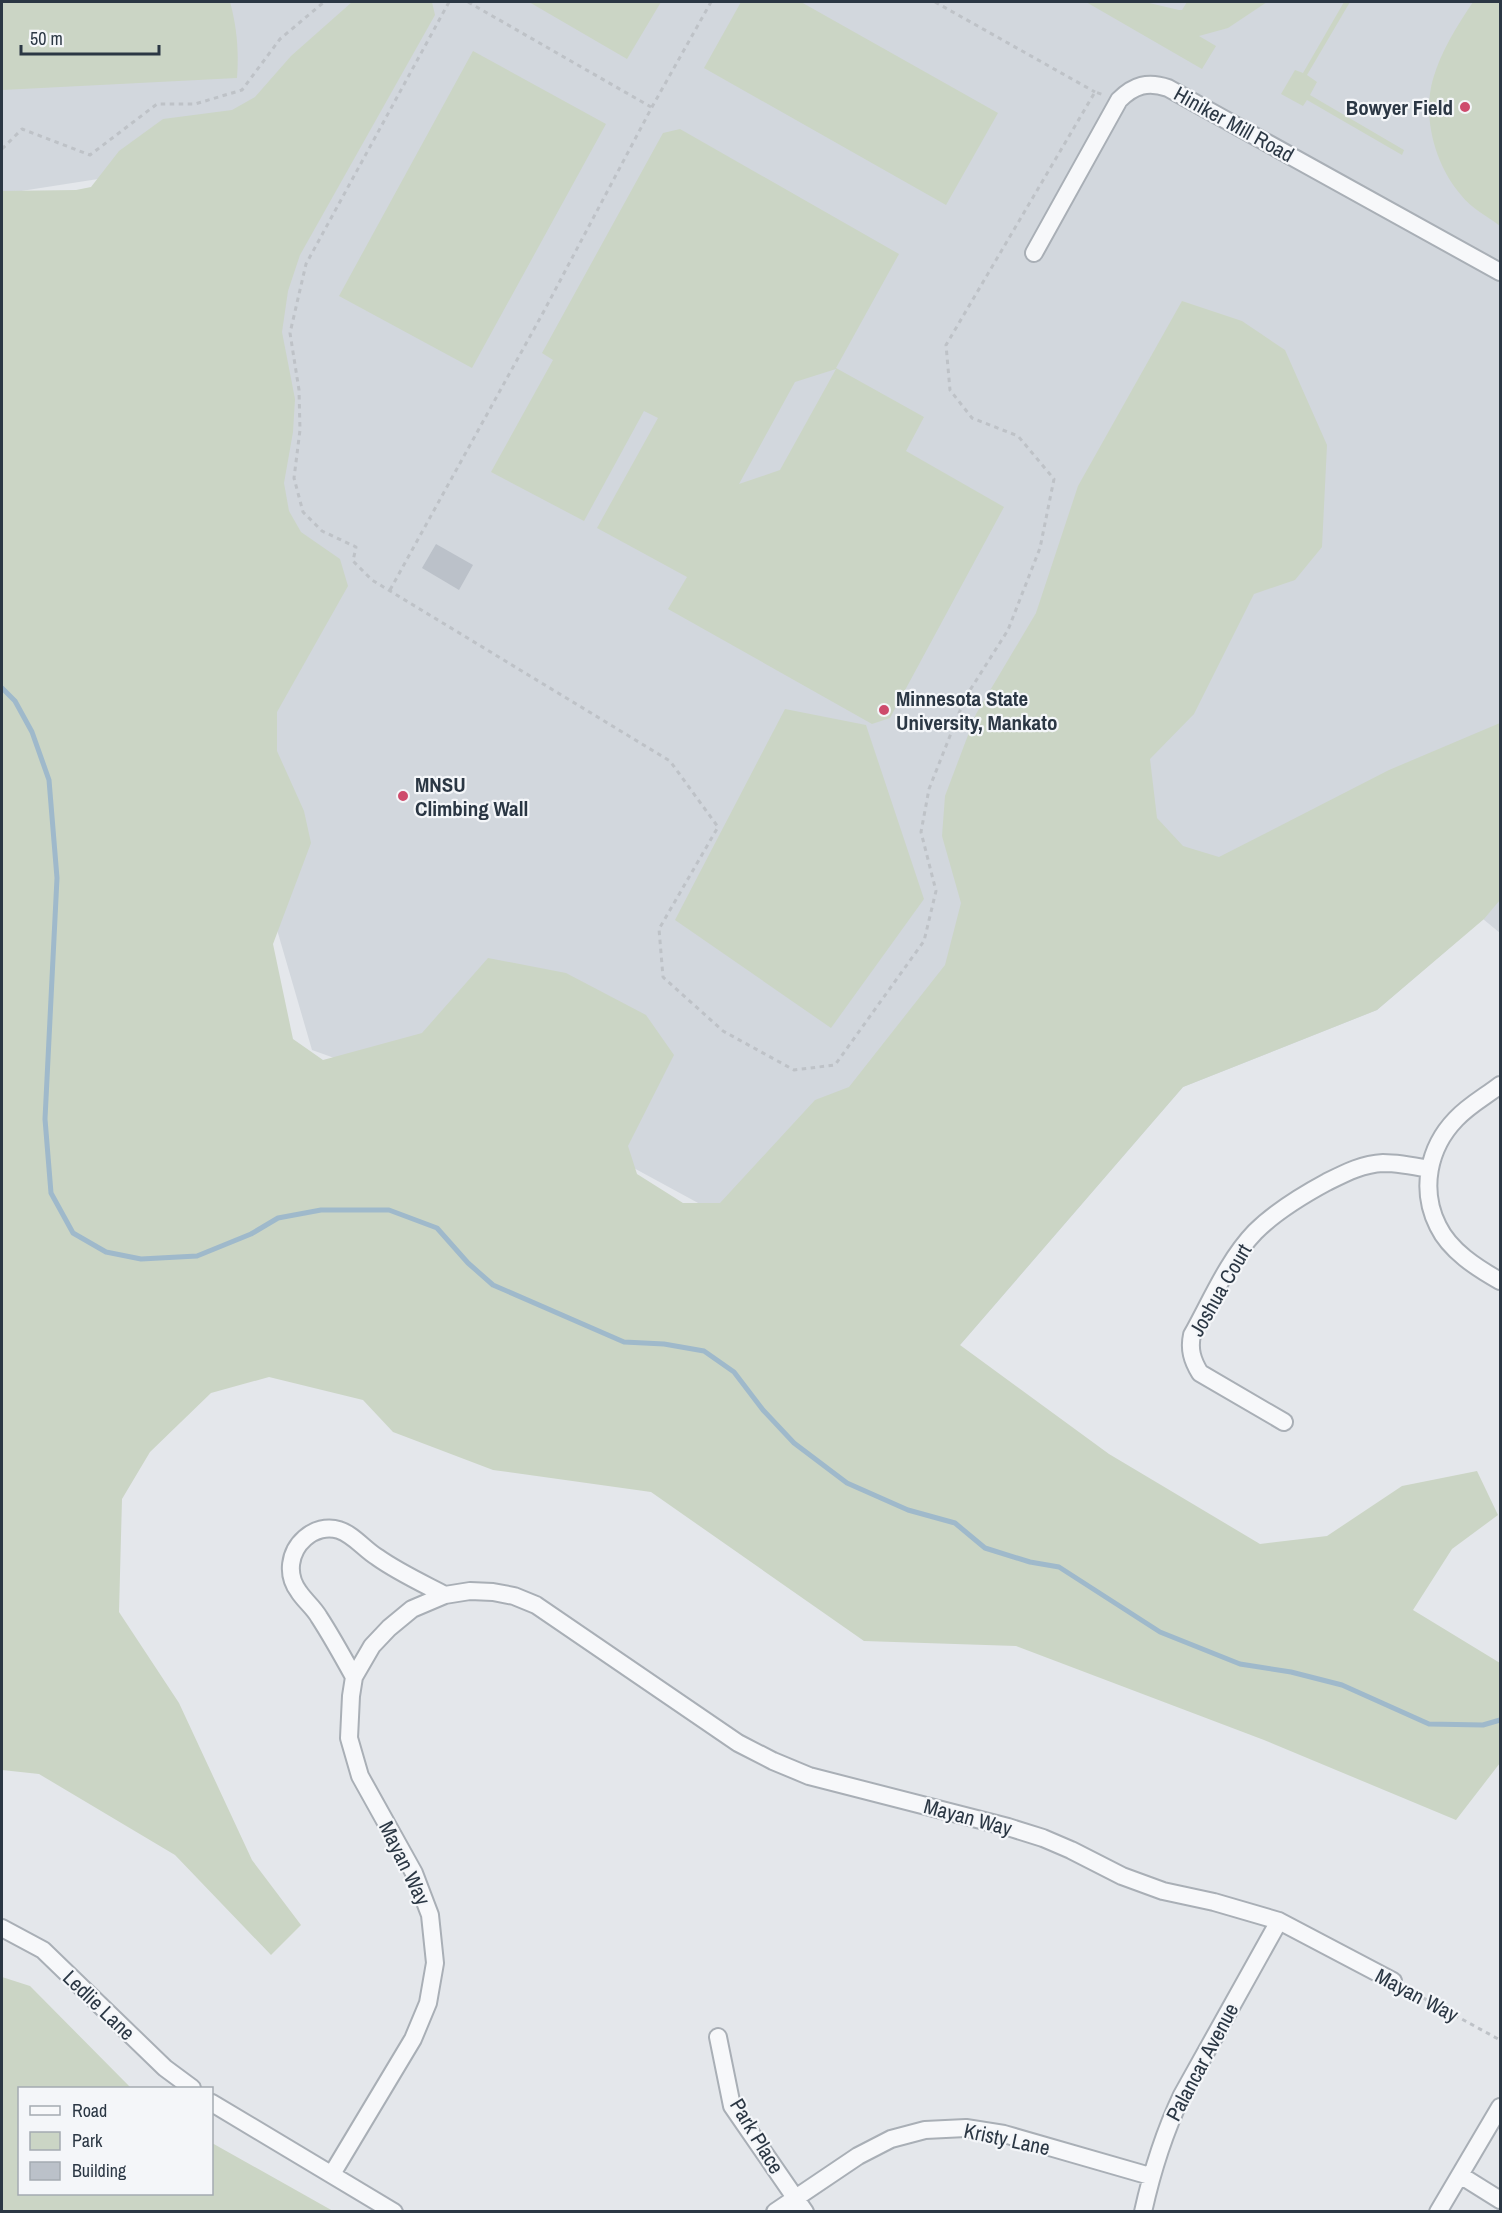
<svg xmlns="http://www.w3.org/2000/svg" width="1502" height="2213" font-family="'Archivo Narrow',sans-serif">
	<rect width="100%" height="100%" fill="#e4e7eb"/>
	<!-- built -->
	<path fill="#d2d7dd" d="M2,2H1500V933L1483,919L1377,1010L1183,1087L960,1345L619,1160L312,1050L264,885L194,164L2,194Z"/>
	<!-- green -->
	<path fill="#cbd5c5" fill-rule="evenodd" d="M2,2H230C237,27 239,52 237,78L2,90Z
		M352,2H432L435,15L300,255L288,291L282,332L295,399L293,432L284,483L289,511L301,532L340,559L348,586L277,712V751L304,811L311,843L273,944L293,1039L323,1060L422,1033L488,958L566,973L646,1015L674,1055L628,1146L637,1174L683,1203H720L815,1100L849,1087L945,965L961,903L942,836L945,796L976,714L1036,613L1078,486L1182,301L1242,321L1285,350L1327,445L1322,547L1295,580L1254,594L1194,714L1150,759L1157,818L1183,846L1219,857L1389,770L1500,723V900L1484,919L1377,1010L1183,1087L960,1345L1109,1454L1260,1544L1327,1536L1402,1486L1477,1471L1498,1515L1452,1549L1413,1610L1500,1663V1763L1456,1820L1264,1740L1016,1646L864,1641L651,1492L493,1470L393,1432L363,1400L269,1377L211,1393L150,1452L122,1499L119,1612L179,1703L252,1860L301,1925L271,1955L175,1855L39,1774L2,1770V191L76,190L91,187L119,151L163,119L232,110L255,97L291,56Z
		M529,2H661L627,59Z
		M741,2H801L998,113L946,205L704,68Z
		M1086,2H1145L1179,10H1182L1187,2H1267L1228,28L1199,36L1216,46L1202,69Z
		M1344,2H1350L1307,75L1317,82L1310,95L1404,150L1402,155L1307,100L1303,106L1281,94L1295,70L1303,73Z
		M1473,2H1500V226C1487,216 1471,208 1461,195C1435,165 1422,117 1433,79C1441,51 1457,26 1473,2Z
		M473,51L606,124L472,368L339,296Z
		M680,129L899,254L836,368L924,417L906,451L1004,507L890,718L872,724L668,609L687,577L597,528L658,418L644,411L584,521L491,472L553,360L542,353L663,133ZM836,369L780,470L739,484L795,382Z
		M785,709L866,725L924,899L831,1028L675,920Z
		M2,1977L30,1986L131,2088H20V2194H212V2143L333,2211H2Z"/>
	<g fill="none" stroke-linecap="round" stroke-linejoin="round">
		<!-- stream -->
		<path stroke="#9fb9cb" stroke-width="5" d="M2,688L15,701L32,732L49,780L57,878L45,1119L51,1193L73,1233L106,1252L141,1259L197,1256L251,1234L278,1218L321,1210H389L437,1228L468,1263L493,1285L624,1342L664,1344L704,1351L734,1372L763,1410L794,1443L847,1483L908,1510L955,1523L985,1548L1030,1562L1059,1567L1160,1632L1240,1664L1291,1672L1342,1685L1429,1724L1483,1725L1500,1720"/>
	</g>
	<!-- building -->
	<path fill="#bbc1c9" d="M436,544L473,565L459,590L422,568Z"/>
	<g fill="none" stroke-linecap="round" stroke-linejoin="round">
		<defs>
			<path id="minor" d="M1034,253L1119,100C1134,85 1148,81 1168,88L1500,272
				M1500,1085C1486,1096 1469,1105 1456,1119C1428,1148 1420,1190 1438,1226C1450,1251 1477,1268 1500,1281
				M1284,1422L1200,1373C1192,1360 1189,1349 1192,1335C1211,1301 1228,1260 1255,1232C1275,1212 1301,1196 1327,1182C1345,1173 1362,1164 1383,1163C1398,1163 1414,1166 1429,1169
				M354,1677C343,1657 332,1637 319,1617C314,1608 305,1601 299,1592C286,1575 289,1552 305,1538C314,1530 327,1526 339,1530C354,1535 364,1549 377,1557C398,1572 422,1583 445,1595
				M2,1928L43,1950L165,2068L192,2088
				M718,2037L732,2106L805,2212
				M212,2103L394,2212
				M332,2174L413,2039L428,2003L435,1963L430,1915L414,1873L360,1776L349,1738L351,1696L354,1677L372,1646L389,1628L412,1609L445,1595L470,1591L493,1592L514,1596L536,1605L738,1743L773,1761L809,1776L1008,1827L1043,1838L1071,1850L1122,1876L1163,1891L1214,1902L1279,1921L1393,1981
				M1460,2175L1500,2200
				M775,2212L858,2156L891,2139L925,2130L966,2128L1004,2134L1150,2176
				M1143,2212C1152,2171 1164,2133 1182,2095L1279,1921
				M1438,2212L1500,2107"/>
		</defs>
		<!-- minor casing -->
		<use href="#minor" stroke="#a9afb6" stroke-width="20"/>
		<!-- path -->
		<path stroke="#bec2c7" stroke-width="3" stroke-dasharray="4.5 4.5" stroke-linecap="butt" d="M449,2L306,264L290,333L299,390L300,430L294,478L303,512L322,531L356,547L353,561L372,580L670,761L718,827L659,929L663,977L723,1031L794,1070L835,1065L924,941L936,891L921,832L929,789L965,698L1008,630L1040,548L1054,479L1018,436L972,418L950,390L946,345L1095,92L1104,95
			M468,2L651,107
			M935,2L1095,92
			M2,149L22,129L90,155L157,104H195L242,90L280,39L324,2
			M390,590L544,311L652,107L711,2
			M1407,1989L1500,2040"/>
		<!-- minor -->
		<use href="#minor" stroke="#f7f8fa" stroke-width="16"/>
	</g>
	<!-- markers -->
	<g fill="#ce4b6c" stroke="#f4f6f9" stroke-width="2">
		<circle cx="1465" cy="107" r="6"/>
		<circle cx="884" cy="710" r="6"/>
		<circle cx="403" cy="796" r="6"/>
	</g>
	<g text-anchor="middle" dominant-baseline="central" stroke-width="4.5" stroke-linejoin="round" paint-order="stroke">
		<!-- poi labels -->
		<g font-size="21" font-weight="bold" fill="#2b3744" stroke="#f4f6f9" text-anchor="start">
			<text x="1453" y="107" text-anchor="end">Bowyer Field</text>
			<text x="896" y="698">Minnesota State<tspan x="896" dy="24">University, Mankato</tspan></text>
			<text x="415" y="784">MNSU<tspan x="415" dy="24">Climbing Wall</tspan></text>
		</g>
		<!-- street labels -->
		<g font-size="21" fill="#2b3744" stroke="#f4f6f9">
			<text transform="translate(1234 124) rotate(29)">Hiniker Mill Road</text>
			<text transform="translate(1220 1290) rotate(-60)">Joshua Court</text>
			<text transform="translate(968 1817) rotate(15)">Mayan Way</text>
			<text transform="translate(405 1863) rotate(64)">Mayan Way</text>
			<text transform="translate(1417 1995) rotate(28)">Mayan Way</text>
			<text transform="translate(99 2005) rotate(44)">Ledlie Lane</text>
			<text transform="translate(1202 2062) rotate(-62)">Palancar Avenue</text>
			<text transform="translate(757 2136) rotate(59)">Park Place</text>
			<text transform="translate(1007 2139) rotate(12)">Kristy Lane</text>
		</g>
	</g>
	<!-- border -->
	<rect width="1502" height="2213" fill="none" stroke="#2b3744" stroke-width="6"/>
	<!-- legend -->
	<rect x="18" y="2087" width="195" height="108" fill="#f4f6f9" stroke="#a4aab1" stroke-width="1.5"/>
	<rect x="30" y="2106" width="30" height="9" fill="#f7f8fa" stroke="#a4aab1" stroke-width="1.5"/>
	<text x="72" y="2117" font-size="18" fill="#2b3744">Road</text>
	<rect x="30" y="2132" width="30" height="18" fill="#cbd5c5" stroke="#a4aab1" stroke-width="1.5"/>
	<text x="72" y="2147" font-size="18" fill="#2b3744">Park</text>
	<rect x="30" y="2162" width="30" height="18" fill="#bbc1c9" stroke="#a4aab1" stroke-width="1.5"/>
	<text x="72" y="2177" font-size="18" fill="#2b3744">Building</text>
	<!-- scale -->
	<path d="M21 45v9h138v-9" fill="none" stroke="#2b3744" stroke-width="3"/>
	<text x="30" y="45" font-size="18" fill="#2b3744" stroke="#f4f6f9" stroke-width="4.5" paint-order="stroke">50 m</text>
</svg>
